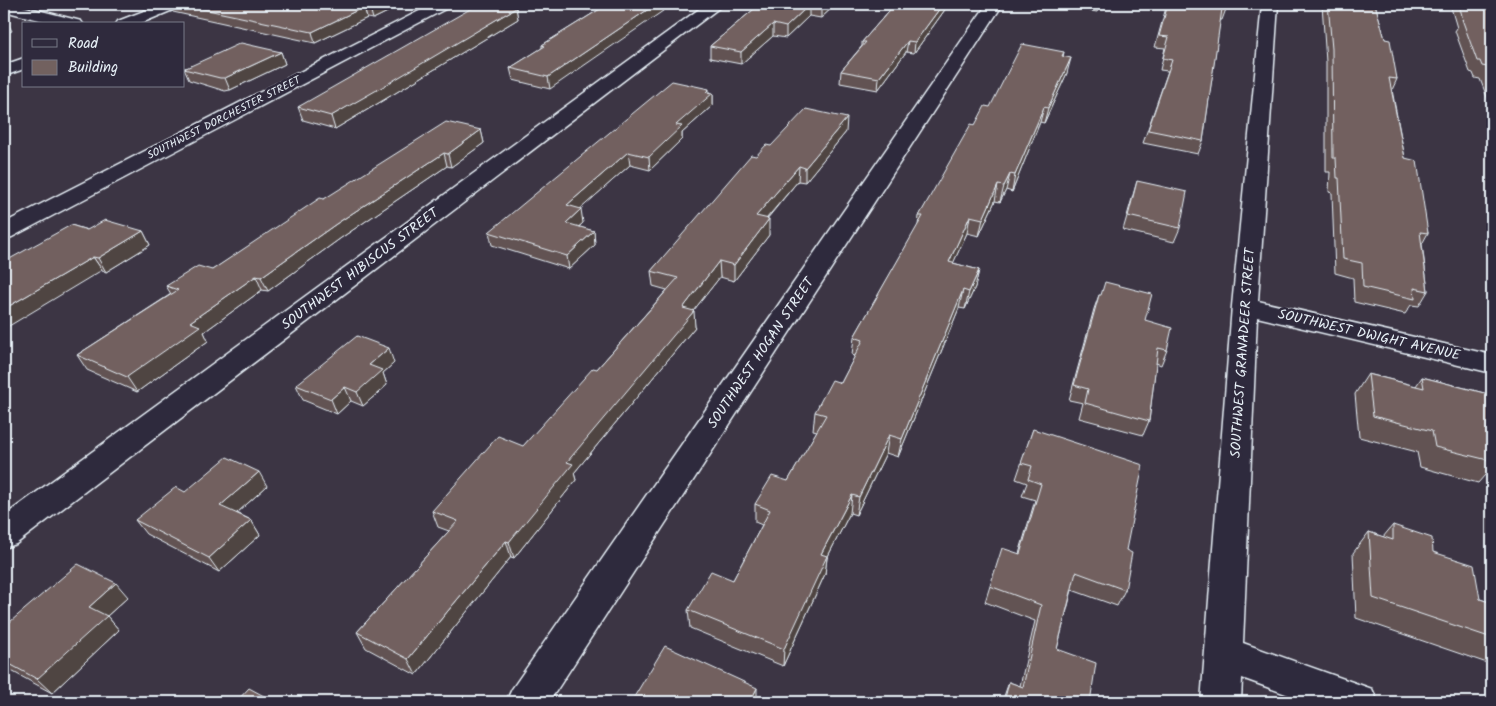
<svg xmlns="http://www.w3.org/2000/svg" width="1496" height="706" font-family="Kalam,sans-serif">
	<rect width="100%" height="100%" fill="#3c3544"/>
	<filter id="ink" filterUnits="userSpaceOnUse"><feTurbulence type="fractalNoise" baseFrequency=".02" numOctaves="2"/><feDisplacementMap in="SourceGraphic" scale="10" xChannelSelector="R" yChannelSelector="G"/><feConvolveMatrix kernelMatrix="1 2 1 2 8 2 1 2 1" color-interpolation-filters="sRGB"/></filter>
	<g filter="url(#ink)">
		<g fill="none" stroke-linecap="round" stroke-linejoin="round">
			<defs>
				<path id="minor" d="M4,4H14L81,21L83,24H55L4,11Z
					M162,4H183L180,7L139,24H116L118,21Z
					M433,4H452L449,7L12,237L4,239V223Z
					M706,4H724L16,544L4,548V516Z
					M987,4H1003L549,702H506L512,689Z
					M1262,4H1278L1258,301L1492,355V373L1257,317L1243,643L1372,689L1378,702H1308L1242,678L1241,702H1201L1232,306Z
					M24,58V69L4,76V65Z"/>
			</defs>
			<!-- minor casing -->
			<use href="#minor" stroke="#e8f1f8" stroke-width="3"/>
			<!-- minor -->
			<use href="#minor" fill="#2f2a3d" fill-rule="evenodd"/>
		</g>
		<!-- wall -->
		<path fill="#625352" stroke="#e8f1f8" d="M105,4H120L114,6Z
			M135,4H158L149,7Z
			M169,4H404L373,19L367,18L315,43L173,12Z
			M608,4L550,89L513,80L510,68L542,48V45Z
			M760,4H836L821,18L809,16L786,38L773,36L741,64L710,58V46Z
			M895,4H949L914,53L906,52L878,90L840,83L841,71L862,46V42Z
			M1063,4H1101L1097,12L1063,6Z
			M1167,4L1226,9L1222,20H1220L1203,141L1198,154L1143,143L1168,71L1160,70L1165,48L1155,47Z
			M1322,4H1375L1385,39L1397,79L1392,90L1405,158L1428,233L1422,244L1428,291L1419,306L1411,305L1405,314L1354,302L1353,278L1335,273L1332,193L1329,192L1330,172H1326V62Z
			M1450,4H1492V110L1480,79L1475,78L1473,73L1470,72L1455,31L1457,28Z
			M516,8L518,19L387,98L335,129L303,120L298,107Z
			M281,52L285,64L230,90L225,91L189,80L184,69V68Z
			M1064,52L1063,57L1067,73L1044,123L1040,122L1012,192L1006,190L1000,202L995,201L979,236L967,233L953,263L979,270L975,287L965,309L959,308L898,457L886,453L856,515L850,513L827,558L825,574L783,666L690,628L688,610L733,580L762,525L755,522V504L788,481L817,431L813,430L815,412L841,383L855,356L852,355L854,337L918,226L919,216L975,125L990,107Z
			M713,93V105L682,133V139L650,170L630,165L580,209L583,223L579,227L594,231L595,245L569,269L492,245L489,232Z
			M481,130L484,143L451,167L447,166L341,238L268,291L262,290L204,332L208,341L137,392L87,370L77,355L171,294L166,286L212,270L324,199Z
			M846,132L805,182L798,181L767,219L769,235L734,281L720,277L693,311L695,327L574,473L576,480L514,558L511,557L416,675L366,648L357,632L449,531L438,527L432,511L523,446L597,369L667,290L653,286L651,271L756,156L771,146Z
			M1137,181L1180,228L1174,242L1123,230Z
			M71,225L87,230L143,231L150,245L106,272L102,270Z
			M1099,295L1145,320L1167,350L1161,365L1156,363L1149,421L1143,435L1079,418L1083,403L1069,400L1094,309Z
			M394,363L383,373L387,385L363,406L351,401L337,414L303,400L296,385Z
			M1368,374L1416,386L1422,377L1492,395V476L1485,475L1478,483L1420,467L1417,452L1359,437L1355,394Z
			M1033,429L1126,550L1125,590L1117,606L1072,590L1057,649L1090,702H1002L1009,682L1020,686L1035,621L985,602L990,586L1019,554L1035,500L1022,496L1027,483L1016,479Z
			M267,486L237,513L251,520L260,535L219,572L146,534L135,520L185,492Z
			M1393,525L1433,552L1480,599L1492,603V658L1487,663L1356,618L1353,553L1369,532L1383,537Z
			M128,597L107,616L119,630L52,693L4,667V627Z"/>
		<!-- shaded-wall -->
		<path fill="#504442" stroke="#e8f1f8" d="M113,4H120L114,6Z
			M148,4H158L149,7Z
			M379,4H404L373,19L370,8Z
			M656,4H673L550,89L548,77Z
			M824,4H836L821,18V7Z
			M943,4H949L914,53L915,42Z
			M809,5V16L786,38V27Z
			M364,7L367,18L315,43L312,32Z
			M516,8L518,19L387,98L335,129L331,116Z
			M4,20H6L12,31L4,34Z
			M773,24V36L741,64V52Z
			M908,41L906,52L878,90L879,78Z
			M281,52L285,64L230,90L225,78Z
			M1071,58L1067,73L1044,123L1048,108Z
			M709,89V96L713,93V105L682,133V139L650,170L649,157L676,125Z
			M1044,107L1040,122L1012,192L1015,175Z
			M847,118L846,132L805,182V168Z
			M481,130L484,143L451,167L448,154Z
			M628,152L630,165L569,219L567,205Z
			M444,153L447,166L341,238L268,291L261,277L336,224Z
			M799,166L798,181L756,231V216Z
			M1010,174L1006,190L1000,202L1004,186Z
			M998,185L995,201L979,236L983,219Z
			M581,209L583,223L568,236L566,223Z
			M970,216L967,233L946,279L949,262Z
			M769,219V235L734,281V265Z
			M143,231L150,245L106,272L98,258Z
			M594,231L595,245L569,269L567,256Z
			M93,257L102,270L4,329V309Z
			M719,261L720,277L686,320L694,311L695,327L574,473L576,480L514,558L509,542L567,462L683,308Z
			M979,270L975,287L965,309L969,292Z
			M256,276L262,290L204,332L208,341L137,392L127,377L190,322Z
			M963,290L959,308L898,457L902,439Z
			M389,348L394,363L383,373L387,385L363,406L357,392L369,365Z
			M345,387L351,401L337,414L331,399Z
			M889,435L886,453L856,515L859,497Z
			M259,472L267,486L229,520L220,506Z
			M852,495L850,513L827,558L825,574L783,666L784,649L821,554Z
			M251,520L260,535L219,572L209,558Z
			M506,541L511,557L416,675L408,659Z
			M116,583L128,597L107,616L119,630L52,693L37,679L89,607Z
			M757,688V702H750Z"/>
		<!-- building -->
		<path fill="#72615f" stroke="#e8f1f8" d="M179,4H379L370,8L364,7L312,32Z
			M479,4H513L516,8L384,86L331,116L298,107Z
			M608,4H656L548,77L510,68L545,46L542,45Z
			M760,4H824L821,7L809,5L786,27L773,24L741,52L710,46Z
			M895,4H943L915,42L908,41L879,78L841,71L866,42H862Z
			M1168,4H1227L1226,9H1222L1203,141L1148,130L1172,60L1163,58L1169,37L1159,36Z
			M1328,4H1375L1385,39L1390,40L1397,79L1389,78L1405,158L1417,161L1428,233L1420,232L1428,291L1414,288L1415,299L1363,287L1362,263L1343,259L1339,178H1337L1336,158H1333L1332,49Z
			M1459,4H1492V79L1487,67L1482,66L1480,61H1477L1462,19L1463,20Z
			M241,43L281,52L225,78H220L184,69Z
			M1022,44L1064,52L1062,56L1071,58L1048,108L1044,107L1015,175L1010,174L1004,186L998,185L983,219L970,216L949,262L979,270L969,292L963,290L902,439L889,435L859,497L852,495L821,554L827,556L784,649L688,610L711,571L733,580L770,510L755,504L772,476L788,481L826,415L815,412L832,380L841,383L863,340L854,337L923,216H919L971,124L975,125L985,106L990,107Z
			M672,81L709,89L706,92L713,93L676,125L682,126L649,157L628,152L567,205L581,209L566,223L594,231L567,256L489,232Z
			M806,109L847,118L805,168L799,166L756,216L769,219L734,265L719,261L683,308L694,311L567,462L573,464L509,542L506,541L408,659L357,632L458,521L432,511L498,436L523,446L593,368L597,369L678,278L651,271L751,155L756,156L766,145L771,146Z
			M446,122L481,130L448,154L444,153L336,224L261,277L256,276L190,322L200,326L127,377L77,355L178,290L166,286L198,266L212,270L320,198L324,199Z
			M1137,181L1187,192L1180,228L1128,216Z
			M105,220L143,231L98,258L93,257L4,309V262L71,225L87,230Z
			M1105,282L1152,294L1145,320L1172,328L1167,350L1158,348L1149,421L1085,403L1088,389L1074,385L1099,295H1101Z
			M357,336L389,348L369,365L382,370L357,392L345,387L331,399L296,385Z
			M1368,374L1424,388L1422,377L1492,395V461L1435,447L1432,431L1373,416Z
			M1033,429L1143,465L1126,550L1132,553L1125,590L1076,572L1057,649L1096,663L1090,702H1004L1009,682L1023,687L1041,605L990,586L1002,548L1020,554L1041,484L1028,479L1032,466L1021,463Z
			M227,457L259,472L220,506L251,520L209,558L135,520L176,487L185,492Z
			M1393,525L1432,538L1433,552L1474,565L1480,599L1492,603V638L1373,598L1369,532L1393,540Z
			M78,564L116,583L89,607L107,616L37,679L4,661V627Z
			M665,646L757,688L750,702H631Z
			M249,688L275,702H236Z"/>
	</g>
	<g text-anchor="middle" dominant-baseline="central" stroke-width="5" stroke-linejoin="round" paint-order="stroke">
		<!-- far-street labels -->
		<g font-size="11" fill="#e8f1f8" stroke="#2f2a3d">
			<text transform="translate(224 118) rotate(-27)">SOUTHWEST DORCHESTER STREET</text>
		</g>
		<!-- street labels -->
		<g font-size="14" fill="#e8f1f8" stroke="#2f2a3d">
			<text transform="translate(360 269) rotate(-37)">SOUTHWEST HIBISCUS STREET</text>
			<text transform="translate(1369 335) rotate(13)">SOUTHWEST DWIGHT AVENUE</text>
			<text transform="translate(761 353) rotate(-56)">SOUTHWEST HOGAN STREET</text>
			<text transform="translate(1243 353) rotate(-86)">SOUTHWEST GRANADEER STREET</text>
		</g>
	</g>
	<!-- margin -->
	<rect width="1496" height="706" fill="none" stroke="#2f2a3d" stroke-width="20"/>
	<rect x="10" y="10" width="1476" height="686" fill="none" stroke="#e8f1f8" stroke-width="2" filter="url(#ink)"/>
	<!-- legend -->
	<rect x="22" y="22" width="162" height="65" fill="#2f2a3d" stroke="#797a88"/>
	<rect x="32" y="39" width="25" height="8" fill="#2f2a3d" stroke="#797a88"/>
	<text x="68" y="48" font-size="15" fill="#e8f1f8">Road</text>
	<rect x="32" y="60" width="25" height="15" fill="#72615f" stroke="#797a88"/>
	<text x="68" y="72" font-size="15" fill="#e8f1f8">Building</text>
</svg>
